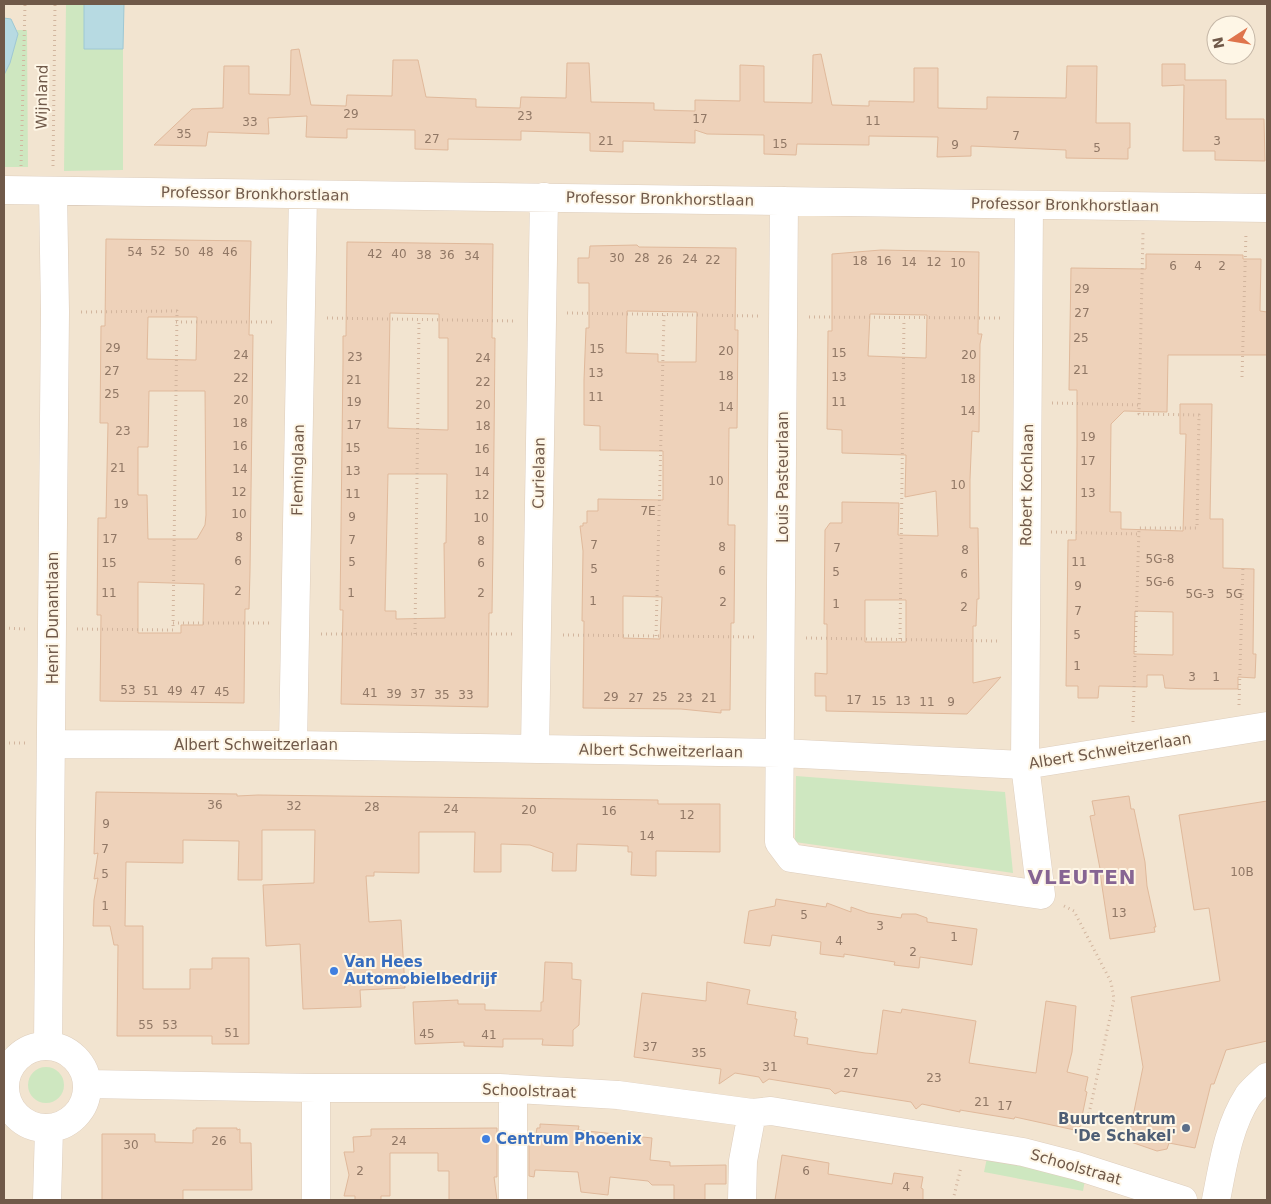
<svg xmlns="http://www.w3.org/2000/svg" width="1271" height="1204" font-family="'DejaVu Sans',sans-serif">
	<rect width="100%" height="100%" fill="#fbf2e1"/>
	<!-- residential -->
	<path fill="#f2e4d0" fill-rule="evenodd" d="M4,4H1267V1200H4ZM1216,25H1246V55H1216Z"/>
	<!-- green -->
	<path fill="#cee7c0" d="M66,4H84V49H123V170L64,171Z
		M17,30H27L28,167H4V75L10,63L18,34Z
		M796,776L1005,792L1013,873L795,842Z
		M28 1085a18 18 0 1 1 36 0a18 18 0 1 1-36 0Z
		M987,1158L1085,1180L1083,1191L984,1172Z"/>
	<!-- water -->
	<path fill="#b7dae2" stroke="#9ec8d4" d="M84,4H124L123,49H84Z
		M4,18L11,19L18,34L10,63L4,75Z"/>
	<!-- building -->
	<path fill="#eed2ba" stroke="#e0b99b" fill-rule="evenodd" d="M299,49L311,105L346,106L347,95L392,96L393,60H418L426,97L476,99V107L520,108L521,97L566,98L567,63H589L591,102L654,103V110L695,111V100L740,101V65L764,66V102L812,103L813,55L821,54L832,105L869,106V101L914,102V68H938V108L987,109V97L1066,98L1067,66H1097L1096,123H1130V148H1128V159L1066,158V150L971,146V156L937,157L938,137L869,136V145L797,144L796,155L764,154V135L707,134L695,130V143L623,141V152L590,151V133L521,131V140L448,139V150L415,149V130L347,129V138L306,137L307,116L268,118L269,134L208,132L206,146L154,145L192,109L223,108L224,66H249V94L290,95L291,50Z
		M1162,64H1185V80H1226V119H1264L1265,161L1215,160V151H1183L1184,85L1162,86Z
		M106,239L251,241L249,335H253L250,571L249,609H245L244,703L100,701L101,615H97L98,518H106L107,471L108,423H100L101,326H105ZM148,317H197L196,360L147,359ZM149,391H205L206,515L205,525L197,539H148L147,495H138V447H148ZM138,582L204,584L203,625H181V633H138Z
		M347,242L493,244L492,338H495L493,547L492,613H489L488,707L341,704L343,610H340L343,361V336H346ZM390,313L439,314V338H448V430L388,428ZM388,474H447L446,543H444L445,618L396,619V611H385Z
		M637,245L639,247L736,248L735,330H738L737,428H729L728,525H735L734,623H731L730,710H721V713L681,709L583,708L584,621H582L583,551L580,526H583V523H587V511H598V499L663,500V451L600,450V426L584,425V380L586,328H589V283H578V258H589L590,246ZM627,311L697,312L696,362H658V354L626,353ZM623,596L662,597L660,639L623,638Z
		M881,250L979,252L978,334H982L980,344L979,432L972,431L970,479V528H978L979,599H977L976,626H973V683L1001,677L967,714L826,711V696H815V673L827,674V624H824L825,530L830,523H842V502L899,503L898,535L938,536L936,491L905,497L906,455L842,453V430L827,429L828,331H832V254ZM870,314L927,315L926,358L868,356ZM865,600H906V642H865Z
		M1146,254L1243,255V259H1261L1260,311L1267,312V355H1168L1167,412L1124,411L1111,424L1110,512H1121V529L1183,531L1186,434H1180V404H1212L1210,519H1223V568L1254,569L1253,654H1256L1255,678L1238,677V689H1190L1165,688L1163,675H1147V687L1099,686L1098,698H1078V686H1066L1068,540H1076L1077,444V390H1069L1071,268L1146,269ZM1135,611L1173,612V655L1134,654Z
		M96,792L237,794V796L258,795L658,800V804H720V852L656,851V876L631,875L632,852H628V846L577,844L576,871H552L553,853L530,845L501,844V872H474L475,832H419V873L374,872V876H366L369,922L401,920L405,988L360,990L361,1007L303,1009L300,944L266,946L263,885L314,883L315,830H262V880H238L239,841L183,840V863L126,862L125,926H143V989H190V969H212V958H249V1044H212V1036H117L118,945H114L110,926H93L94,900L98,878L94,879L98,853L94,854Z
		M1129,796L1131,809H1134L1145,862L1147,886L1156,927H1154L1155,932L1110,939L1100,873L1101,874L1090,816L1095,815L1092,801Z
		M1267,801V1041L1226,1050L1214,1084H1211L1195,1148L1169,1143L1167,1149L1157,1151L1128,1141L1143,1067L1131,997L1220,981L1209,908L1194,910L1179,815Z
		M776,899L826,907L827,903L851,912V907L868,913L901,918L902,914H916L927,918V922L977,929L972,965L920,957L919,968L894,965L895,962L844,954V957L820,954L821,942L772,935L770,946L744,943L749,911L775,906Z
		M545,962L572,963V979L581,980L579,1025L573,1030V1046L542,1045L543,1039H503V1047L464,1046V1042L415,1044L413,1002L458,1000V1004H485V1010L541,1011V1002H543Z
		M707,982L750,990L747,1004L796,1012L795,1019H797L794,1036L808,1038L807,1044L865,1053L877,1054L883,1010L901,1013L902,1009L976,1021L969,1063L1036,1073L1046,1001L1076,1006L1072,1052L1067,1072L1088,1077L1085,1091L1087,1092L1079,1131L1015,1117L1014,1119L960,1110V1112L922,1104L916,1109L911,1102L841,1091L835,1094L830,1089L769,1079L763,1083L759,1077L735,1073L719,1084L721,1069L634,1057L642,993L706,1001Z
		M540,1124L579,1126L578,1130L652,1138L650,1160L670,1162V1166L726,1165V1184H705V1200H674V1185H652L648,1181L610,1177L608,1195L581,1192L578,1172L535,1170L534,1177L529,1176V1133L536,1134L537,1128H540Z
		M196,1128H237V1130L240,1129V1143H251L252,1190H183V1200H102V1134H155V1142L193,1143V1130H196Z
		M497,1128V1177H494L497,1200H449V1171H438V1153H390V1196H381V1200H355V1196H344L349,1175L344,1152H354L353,1137L371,1136V1129Z
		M782,1155L829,1163L828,1174L892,1184L894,1173L923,1177L921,1188L923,1189V1200H775Z"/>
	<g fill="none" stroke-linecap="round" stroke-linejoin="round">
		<defs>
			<path id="minor" d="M4,190L1267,208
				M784,201L779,842L791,858L1041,895L1025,765L1029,205
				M52,744L293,745L781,753L1025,765L1267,726
				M293,745L303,195
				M535,749L544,197
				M5 1087a41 41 0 1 1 82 0a41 41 0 1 1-82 0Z
				M48,1046L55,312L53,191
				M88,1084L316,1088H499L618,1095L752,1113L771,1111L1023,1152L1077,1166L1183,1200
				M316,1088V1200
				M513,1089V1200
				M47,1200L49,1129
				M742,1200L743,1161L752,1113
				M1216,1200C1223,1165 1228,1127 1248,1096C1253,1089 1261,1083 1267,1077"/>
		</defs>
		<!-- minor casing -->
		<use href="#minor" stroke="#decebd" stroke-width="29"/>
		<!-- path -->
		<path stroke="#d2b59e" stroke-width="3" stroke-dasharray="1 4" stroke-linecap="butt" d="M21,166L25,4
			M53,166L55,4
			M567,313L758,316
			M809,317L1003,318
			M327,318L515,321
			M176,322H276
			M1242,377L1246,232
			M1052,403L1139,405
			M1051,532L1138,534
			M173,623H270
			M4,628L26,629
			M77,629L173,630L177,311L80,312
			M321,634H512
			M415,634L419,319
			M563,635L754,637
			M656,636L664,315
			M806,638L999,641
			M900,639L904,319
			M1239,705L1243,565
			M1133,722L1139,528H1197L1199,415L1139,414L1143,233
			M4,743H26
			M1064,906L1074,911L1111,982L1114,999L1083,1141
			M953,1200L961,1167"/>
		<!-- minor -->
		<use href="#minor" stroke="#fff" stroke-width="28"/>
	</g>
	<!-- markers -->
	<g fill="#3f7fe0" stroke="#fef6e6" stroke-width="2">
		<circle cx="334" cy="971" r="5"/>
		<circle cx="486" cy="1139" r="5"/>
	</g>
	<circle fill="#5c6f8a" stroke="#fef6e6" stroke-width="2" cx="1186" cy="1128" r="5"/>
	<g text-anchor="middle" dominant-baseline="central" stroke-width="4" stroke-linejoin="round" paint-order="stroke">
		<!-- number labels -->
		<g font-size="12" fill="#907765">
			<text x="351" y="114">29</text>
			<text x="525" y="116">23</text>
			<text x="700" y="119">17</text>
			<text x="873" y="121">11</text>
			<text x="250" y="122">33</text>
			<text x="184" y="134">35</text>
			<text x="1016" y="136">7</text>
			<text x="432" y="139">27</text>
			<text x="606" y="141">21</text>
			<text x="1217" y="141">3</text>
			<text x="780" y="144">15</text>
			<text x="955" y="145">9</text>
			<text x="1097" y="148">5</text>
			<text x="158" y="251">52</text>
			<text x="135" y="252">54</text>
			<text x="182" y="252">50</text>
			<text x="206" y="252">48</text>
			<text x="230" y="252">46</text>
			<text x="375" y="254">42</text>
			<text x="399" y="254">40</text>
			<text x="424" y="255">38</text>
			<text x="447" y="255">36</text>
			<text x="472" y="256">34</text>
			<text x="617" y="258">30</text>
			<text x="642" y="258">28</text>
			<text x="690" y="259">24</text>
			<text x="665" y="260">26</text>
			<text x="713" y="260">22</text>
			<text x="860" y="261">18</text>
			<text x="884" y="261">16</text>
			<text x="909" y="262">14</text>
			<text x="934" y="262">12</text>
			<text x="958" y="263">10</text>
			<text x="1173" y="266">6</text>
			<text x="1198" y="266">4</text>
			<text x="1222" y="266">2</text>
			<text x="1082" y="289">29</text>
			<text x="1082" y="313">27</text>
			<text x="1081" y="338">25</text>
			<text x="113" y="348">29</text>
			<text x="597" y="349">15</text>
			<text x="726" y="351">20</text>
			<text x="839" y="353">15</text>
			<text x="241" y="355">24</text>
			<text x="969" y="355">20</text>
			<text x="355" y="357">23</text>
			<text x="483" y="358">24</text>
			<text x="1081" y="370">21</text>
			<text x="112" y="371">27</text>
			<text x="596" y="373">13</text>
			<text x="726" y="376">18</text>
			<text x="839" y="377">13</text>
			<text x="241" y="378">22</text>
			<text x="968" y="379">18</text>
			<text x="354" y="380">21</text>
			<text x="483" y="382">22</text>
			<text x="112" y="394">25</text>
			<text x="596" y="397">11</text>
			<text x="241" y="400">20</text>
			<text x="354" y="402">19</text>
			<text x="839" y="402">11</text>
			<text x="483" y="405">20</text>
			<text x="726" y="407">14</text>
			<text x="968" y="411">14</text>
			<text x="240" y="423">18</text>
			<text x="354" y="425">17</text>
			<text x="483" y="426">18</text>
			<text x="123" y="431">23</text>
			<text x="1088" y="437">19</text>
			<text x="240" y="446">16</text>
			<text x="353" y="448">15</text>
			<text x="482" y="449">16</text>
			<text x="1088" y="461">17</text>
			<text x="118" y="468">21</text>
			<text x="240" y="469">14</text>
			<text x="353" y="471">13</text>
			<text x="482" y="472">14</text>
			<text x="716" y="481">10</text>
			<text x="958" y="485">10</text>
			<text x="239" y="492">12</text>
			<text x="1088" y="493">13</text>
			<text x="353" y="494">11</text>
			<text x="482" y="495">12</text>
			<text x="121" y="504">19</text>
			<text x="648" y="511">7E</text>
			<text x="239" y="514">10</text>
			<text x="352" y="517">9</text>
			<text x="481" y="518">10</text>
			<text x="239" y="537">8</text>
			<text x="110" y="539">17</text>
			<text x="352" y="540">7</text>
			<text x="481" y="541">8</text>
			<text x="594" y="545">7</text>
			<text x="722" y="547">8</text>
			<text x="837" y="548">7</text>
			<text x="965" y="550">8</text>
			<text x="1160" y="559">5G-8</text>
			<text x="238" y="561">6</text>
			<text x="352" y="562">5</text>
			<text x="1079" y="562">11</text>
			<text x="109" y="563">15</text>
			<text x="481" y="563">6</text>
			<text x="594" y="569">5</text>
			<text x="722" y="571">6</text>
			<text x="836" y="572">5</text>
			<text x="964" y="574">6</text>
			<text x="1160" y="582">5G-6</text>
			<text x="1078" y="586">9</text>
			<text x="238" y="591">2</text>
			<text x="109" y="593">11</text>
			<text x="351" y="593">1</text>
			<text x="481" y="593">2</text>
			<text x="1200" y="594">5G-3</text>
			<text x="1234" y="594">5G</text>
			<text x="593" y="601">1</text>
			<text x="723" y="602">2</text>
			<text x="836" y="604">1</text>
			<text x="964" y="607">2</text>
			<text x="1078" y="611">7</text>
			<text x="1077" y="635">5</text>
			<text x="1077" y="666">1</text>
			<text x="1192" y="677">3</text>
			<text x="1216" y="677">1</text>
			<text x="128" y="690">53</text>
			<text x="151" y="691">51</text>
			<text x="175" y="691">49</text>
			<text x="198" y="691">47</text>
			<text x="222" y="692">45</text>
			<text x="370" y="693">41</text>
			<text x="394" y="694">39</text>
			<text x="418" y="694">37</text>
			<text x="442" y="695">35</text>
			<text x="466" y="695">33</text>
			<text x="611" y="697">29</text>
			<text x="660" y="697">25</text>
			<text x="636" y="698">27</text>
			<text x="685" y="698">23</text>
			<text x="709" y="698">21</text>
			<text x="854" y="700">17</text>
			<text x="879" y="701">15</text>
			<text x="903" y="701">13</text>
			<text x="927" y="702">11</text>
			<text x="951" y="702">9</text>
			<text x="215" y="805">36</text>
			<text x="294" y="806">32</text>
			<text x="372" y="807">28</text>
			<text x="451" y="809">24</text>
			<text x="529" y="810">20</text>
			<text x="609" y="811">16</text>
			<text x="687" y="815">12</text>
			<text x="106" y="824">9</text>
			<text x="647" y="836">14</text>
			<text x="105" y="849">7</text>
			<text x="1242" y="872">10B</text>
			<text x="105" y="874">5</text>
			<text x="105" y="906">1</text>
			<text x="1119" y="913">13</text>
			<text x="804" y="915">5</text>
			<text x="880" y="926">3</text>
			<text x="954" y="937">1</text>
			<text x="839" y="941">4</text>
			<text x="913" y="952">2</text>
			<text x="146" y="1025">55</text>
			<text x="170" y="1025">53</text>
			<text x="232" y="1033">51</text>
			<text x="427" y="1034">45</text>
			<text x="489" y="1035">41</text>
			<text x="650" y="1047">37</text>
			<text x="699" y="1053">35</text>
			<text x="770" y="1067">31</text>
			<text x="851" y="1073">27</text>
			<text x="934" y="1078">23</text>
			<text x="982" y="1102">21</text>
			<text x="1005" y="1106">17</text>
			<text x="219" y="1141">26</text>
			<text x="399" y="1141">24</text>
			<text x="131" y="1145">30</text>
			<text x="360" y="1171">2</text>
			<text x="806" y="1171">6</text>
			<text x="906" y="1187">4</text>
		</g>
		<!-- street labels -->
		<g font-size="15" fill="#705949" stroke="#fef6e6">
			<text transform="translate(42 97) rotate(-89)">Wijnland</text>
			<text transform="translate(255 194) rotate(1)">Professor Bronkhorstlaan</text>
			<text transform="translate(660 199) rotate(1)">Professor Bronkhorstlaan</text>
			<text transform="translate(1065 205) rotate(1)">Professor Bronkhorstlaan</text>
			<text transform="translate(298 470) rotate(-89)">Fleminglaan</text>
			<text transform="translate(539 473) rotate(-89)">Curielaan</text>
			<text transform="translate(783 477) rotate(-90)">Louis Pasteurlaan</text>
			<text transform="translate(1027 485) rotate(-89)">Robert Kochlaan</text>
			<text transform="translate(53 618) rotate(-90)">Henri Dunantlaan</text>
			<text x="256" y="745">Albert Schweitzerlaan</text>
			<text transform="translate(661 751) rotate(1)">Albert Schweitzerlaan</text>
			<text transform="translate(1110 751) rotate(-9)">Albert Schweitzerlaan</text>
			<text transform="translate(529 1091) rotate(2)">Schoolstraat</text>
			<text transform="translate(1076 1167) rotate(16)">Schoolstraat</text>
		</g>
		<!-- shop labels -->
		<g font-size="15" font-weight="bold" fill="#366cbe" stroke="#fef6e6" text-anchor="start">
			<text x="344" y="962">Van Hees<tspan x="344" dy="17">Automobielbedrijf</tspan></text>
			<text x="496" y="1139">Centrum Phoenix</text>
		</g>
		<!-- service labels -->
		<g font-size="15" font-weight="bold" fill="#4e5e75" stroke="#fef6e6" text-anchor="end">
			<text x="1176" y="1119">Buurtcentrum<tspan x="1176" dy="17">'De Schakel'</tspan></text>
		</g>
		<!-- district labels -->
		<g font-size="20" font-weight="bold" letter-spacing="1" fill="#866593" stroke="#fef6e6">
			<text x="1082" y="877">VLEUTEN</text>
		</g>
	</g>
	<!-- border -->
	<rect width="1271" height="1204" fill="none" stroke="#705949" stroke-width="10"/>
	<!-- north arrow -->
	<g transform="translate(1231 40) rotate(258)"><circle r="24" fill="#fef6e6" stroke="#c5b7a7"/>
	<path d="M0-4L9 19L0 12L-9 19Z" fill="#df744c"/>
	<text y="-8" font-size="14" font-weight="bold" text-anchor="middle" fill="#705949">N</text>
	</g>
</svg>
